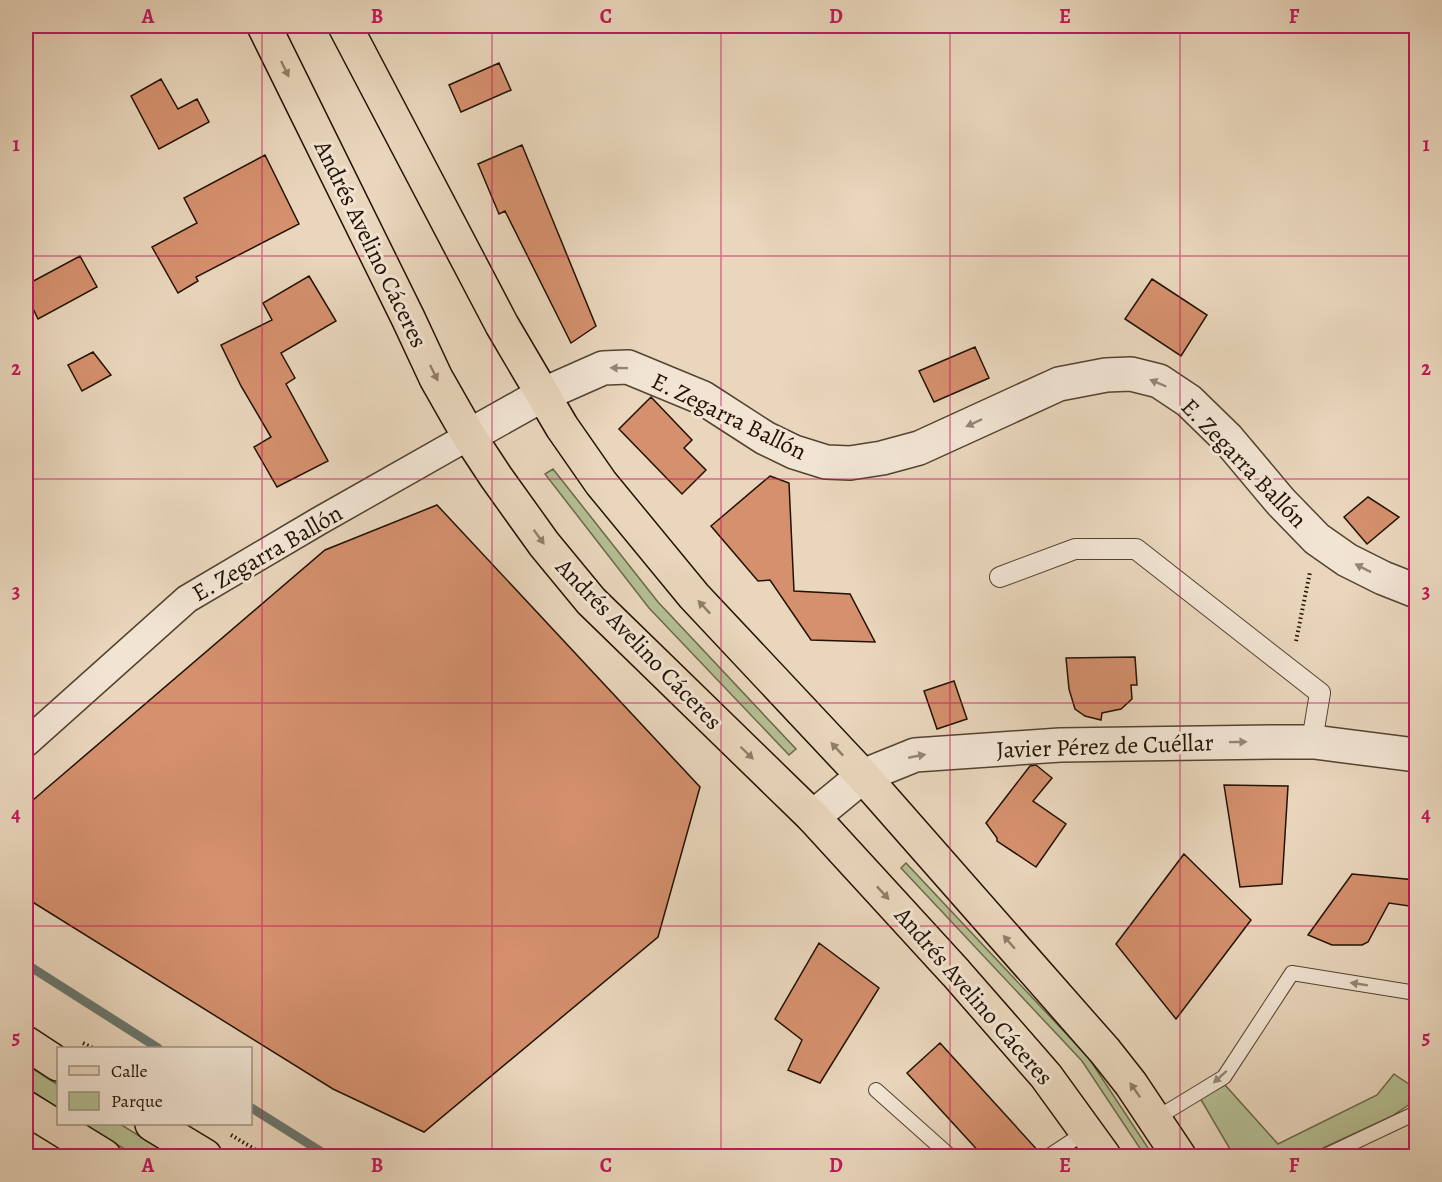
<svg xmlns="http://www.w3.org/2000/svg" width="1442" height="1182" font-family="Alegreya,serif">
	<rect width="100%" height="100%" fill="#e9d6bc"/>
	<filter id="stains"><feTurbulence type="fractalNoise" baseFrequency=".00333" numOctaves="4"/><feColorMatrix values="0 0 0 0 .2 0 0 0 0 .09 0 0 0 0 .02 0 0 0 .5 -.17"/></filter>
	<radialGradient id="worn" r=".72"><stop offset=".6" stop-color="#630" stop-opacity="0"/><stop offset="1" stop-color="#630" stop-opacity=".3"/></radialGradient>
	<!-- green -->
	<path fill="#b4be93" stroke="#6c684b" stroke-width="1.5" d="M553,469L658,602L796,749L789,755L649,608L545,474Z
		M906,863L1088,1057L1152,1154L1145,1156L1082,1061L901,868Z
		M26,1064L58,1085V1108L26,1087Z
		M1394,1074L1416,1089V1098L1410,1104L1392,1116L1306,1156H1234L1200,1098L1225,1085L1278,1144L1377,1095Z
		M83,1124H120L172,1156H136Z"/>
	<g fill="none" stroke-linecap="round" stroke-linejoin="round">
		<!-- stream -->
		<path stroke="#69766d" stroke-width="9" d="M26,964L158,1048
			M250,1107L328,1156"/>
	</g>
	<!-- building -->
	<path fill="#d5906e" stroke="#231203" stroke-width="1.5" d="M499,63L511,90L461,112L449,85Z
		M161,79L178,109L197,99L209,122L159,149L131,96Z
		M522,145L596,326L571,343L505,211L499,214L478,164Z
		M265,155L299,224L196,277L198,281L178,293L152,247L197,223L184,198Z
		M80,256L97,287L38,319L26,294V285Z
		M309,276L336,321L281,353L295,378L286,384L328,461L277,487L254,447L271,437L241,386L221,345L272,320L263,303Z
		M1152,279L1207,315L1181,356L1125,319Z
		M975,347L989,378L934,402L919,371Z
		M93,352L111,375L82,391L68,365Z
		M651,397L692,440L684,448L706,470L682,494L619,429Z
		M770,476L789,483L794,591L850,594L875,642L811,640L770,580L758,581L711,526Z
		M1368,497L1399,517L1367,544L1344,517Z
		M437,505L700,787L658,937L424,1132L333,1089L26,898V806L325,550Z
		M1135,657L1137,685H1131L1132,699L1121,709L1102,713L1101,720L1085,716L1075,709L1069,689L1066,658Z
		M954,681L967,719L937,729L924,691Z
		M1036,765L1052,778L1033,801L1066,824L1036,867L997,841V838L986,823L1030,766Z
		M1224,785L1288,786L1282,884L1240,887Z
		M1184,854L1251,920L1176,1019L1116,944Z
		M1352,874L1416,880V907L1389,903L1368,942L1362,945H1332L1308,935Z
		M819,943L879,988L820,1083L788,1070L802,1040L775,1019Z
		M940,1043L1041,1154L1040,1156H983L907,1073Z"/>
	<g fill="none" stroke-linecap="round" stroke-linejoin="round">
		<defs>
			<path id="service" d="M876,1090L950,1156
				M1155,1119L1224,1077L1292,973L1416,993
				M1049,1156L1087,1131
				M1325,1156L1416,1113"/>
			<path id="pedestrian" d="M1000,577L1075,549H1136L1320,693L1313,735L1314,742"/>
			<path id="minor" d="M26,743L187,599L319,521L469,436"/>
			<path id="tertiary" d="M469,436L542,395L603,368L628,367L703,398L765,438L794,452L826,462L850,463L882,458L919,448L1059,384L1106,375L1131,374L1159,381L1189,401L1228,439L1281,502L1317,539L1347,560L1383,578L1416,591
				M813,817L863,776L915,755L1060,745L1272,742H1314L1416,755"/>
			<path id="primary" d="M26,1043L58,1064
				M26,1108L104,1156
				M152,1124L205,1156"/>
			<path id="trunk" d="M264,26L408,318L436,378L469,436L496,477L544,544L591,601L813,817L956,973L1046,1076L1104,1156
				M345,26L502,325L562,427L601,483L694,596L863,776L1105,1051L1131,1084L1179,1156"/>
		</defs>
		<!-- service casing -->
		<use href="#service" stroke="#544331" stroke-width="16"/>
		<!-- pedestrian casing -->
		<use href="#pedestrian" stroke="#544331" stroke-width="22"/>
		<!-- minor casing -->
		<use href="#minor" stroke="#544331" stroke-width="30"/>
		<!-- tertiary casing -->
		<use href="#tertiary" stroke="#544331" stroke-width="36"/>
		<!-- primary casing -->
		<use href="#primary" stroke="#231203" stroke-width="36"/>
		<!-- trunk casing -->
		<use href="#trunk" stroke="#231203" stroke-width="36"/>
		<!-- path -->
		<path stroke="#231203" stroke-width="4" stroke-dasharray="1.5 3" stroke-linecap="butt" d="M1296,641L1310,572
			M83,1043L93,1048
			M231,1135L266,1156"/>
		<!-- service -->
		<use href="#service" stroke="#f1e4d3" stroke-width="14"/>
		<!-- pedestrian -->
		<use href="#pedestrian" stroke="#f1e4d3" stroke-width="20"/>
		<!-- minor -->
		<use href="#minor" stroke="#f1e4d3" stroke-width="27"/>
		<!-- tertiary -->
		<use href="#tertiary" stroke="#f1e4d3" stroke-width="33"/>
		<!-- primary -->
		<use href="#primary" stroke="#e9d6bc" stroke-width="33"/>
		<!-- trunk -->
		<use href="#trunk" stroke="#e9d6bc" stroke-width="33"/>
	</g>
	<!-- one-way arrows -->
	<defs><path id="oneway-solid" d="M-6-.8H1V-3.2L6.5 0L1 3.2V.8H-6Z" transform="scale(1.5)"/></defs>
	<g fill="#907e69">
		<use href="#oneway-solid" transform="translate(285 69) rotate(64)"/>
		<use href="#oneway-solid" transform="translate(434 373) rotate(64)"/>
		<use href="#oneway-solid" transform="translate(539 537) rotate(54)"/>
		<use href="#oneway-solid" transform="translate(704 607) rotate(-133)"/>
		<use href="#oneway-solid" transform="translate(837 749) rotate(-133)"/>
		<use href="#oneway-solid" transform="translate(747 753) rotate(44)"/>
		<use href="#oneway-solid" transform="translate(883 893) rotate(47)"/>
		<use href="#oneway-solid" transform="translate(1009 942) rotate(-131)"/>
		<use href="#oneway-solid" transform="translate(1135 1090) rotate(-125)"/>
	</g>
	<g fill="#948675">
		<use href="#oneway-solid" transform="translate(619 368) rotate(-179)"/>
		<use href="#oneway-solid" transform="translate(1158 383) rotate(-157)"/>
		<use href="#oneway-solid" transform="translate(974 423) rotate(155)"/>
		<use href="#oneway-solid" transform="translate(1363 568) rotate(-153)"/>
		<use href="#oneway-solid" transform="translate(1238 742) rotate(-1)"/>
		<use href="#oneway-solid" transform="translate(917 756) rotate(-11)"/>
		<use href="#oneway-solid" transform="translate(1359 984) rotate(-171)"/>
		<use href="#oneway-solid" transform="translate(1220 1077) rotate(138)"/>
	</g>
	<!-- grid -->
	<path fill="none" stroke="#c2185b" stroke-width="1.5" stroke-opacity="0.55" d="M262,26V1156M492,26V1156M721,26V1156M950,26V1156M1180,26V1156M26,256H1416M26,479H1416M26,703H1416M26,926H1416"/>
	<g text-anchor="middle" dominant-baseline="central" stroke-width="6" stroke-linejoin="round" paint-order="stroke">
		<!-- street labels -->
		<g font-size="24" fill="#231203" stroke="#f1e4d3">
			<text transform="translate(371 244) rotate(64)">Andrés Avelino Cáceres</text>
			<text transform="translate(729 416) rotate(26)">E. Zegarra Ballón</text>
			<text transform="translate(1244 463) rotate(46)">E. Zegarra Ballón</text>
			<text transform="translate(267 553) rotate(-30)">E. Zegarra Ballón</text>
			<text transform="translate(639 644) rotate(46)">Andrés Avelino Cáceres</text>
			<text transform="translate(1105 746) rotate(-2)">Javier Pérez de Cuéllar</text>
			<text transform="translate(974 996) rotate(49)">Andrés Avelino Cáceres</text>
		</g>
	</g>
	<!-- margin -->
	<rect width="1442" height="1182" fill="none" stroke="#e9d6bc" stroke-width="66"/>
	<!-- legend -->
	<rect x="57" y="1047" width="195" height="78" fill="#f1e4d3" stroke="#9f9080" stroke-width="1.5"/>
	<rect x="69" y="1066" width="30" height="9" fill="#e9d6bc" stroke="#9f9080" stroke-width="1.5"/>
	<text x="111" y="1077" font-size="18" fill="#231203">Calle</text>
	<rect x="69" y="1092" width="30" height="18" fill="#b4be93" stroke="#9f9080" stroke-width="1.5"/>
	<text x="111" y="1107" font-size="18" fill="#231203">Parque</text>
	<rect x="33" y="33" width="1376" height="1116" fill="none" stroke="#c2185b" stroke-width="2"/>
	<g font-size="20" text-anchor="middle" font-weight="bold" fill="#c2185b">
		<text x="148" y="23">A</text>
		<text x="377" y="23">B</text>
		<text x="606" y="23">C</text>
		<text x="836" y="23">D</text>
		<text x="1065" y="23">E</text>
		<text x="1294" y="23">F</text>
		<text x="16" y="151">1</text>
		<text x="1426" y="151">1</text>
		<text x="16" y="375">2</text>
		<text x="1426" y="375">2</text>
		<text x="16" y="598">3</text>
		<text x="1426" y="598">3</text>
		<text x="16" y="821">4</text>
		<text x="1426" y="821">4</text>
		<text x="16" y="1044">5</text>
		<text x="1426" y="1044">5</text>
		<text x="148" y="1172">A</text>
		<text x="377" y="1172">B</text>
		<text x="606" y="1172">C</text>
		<text x="836" y="1172">D</text>
		<text x="1065" y="1172">E</text>
		<text x="1294" y="1172">F</text>
	</g>
	<rect width="100%" height="100%" filter="url(#stains)"/>
	<rect width="100%" height="100%" fill="url(#worn)"/>
</svg>
